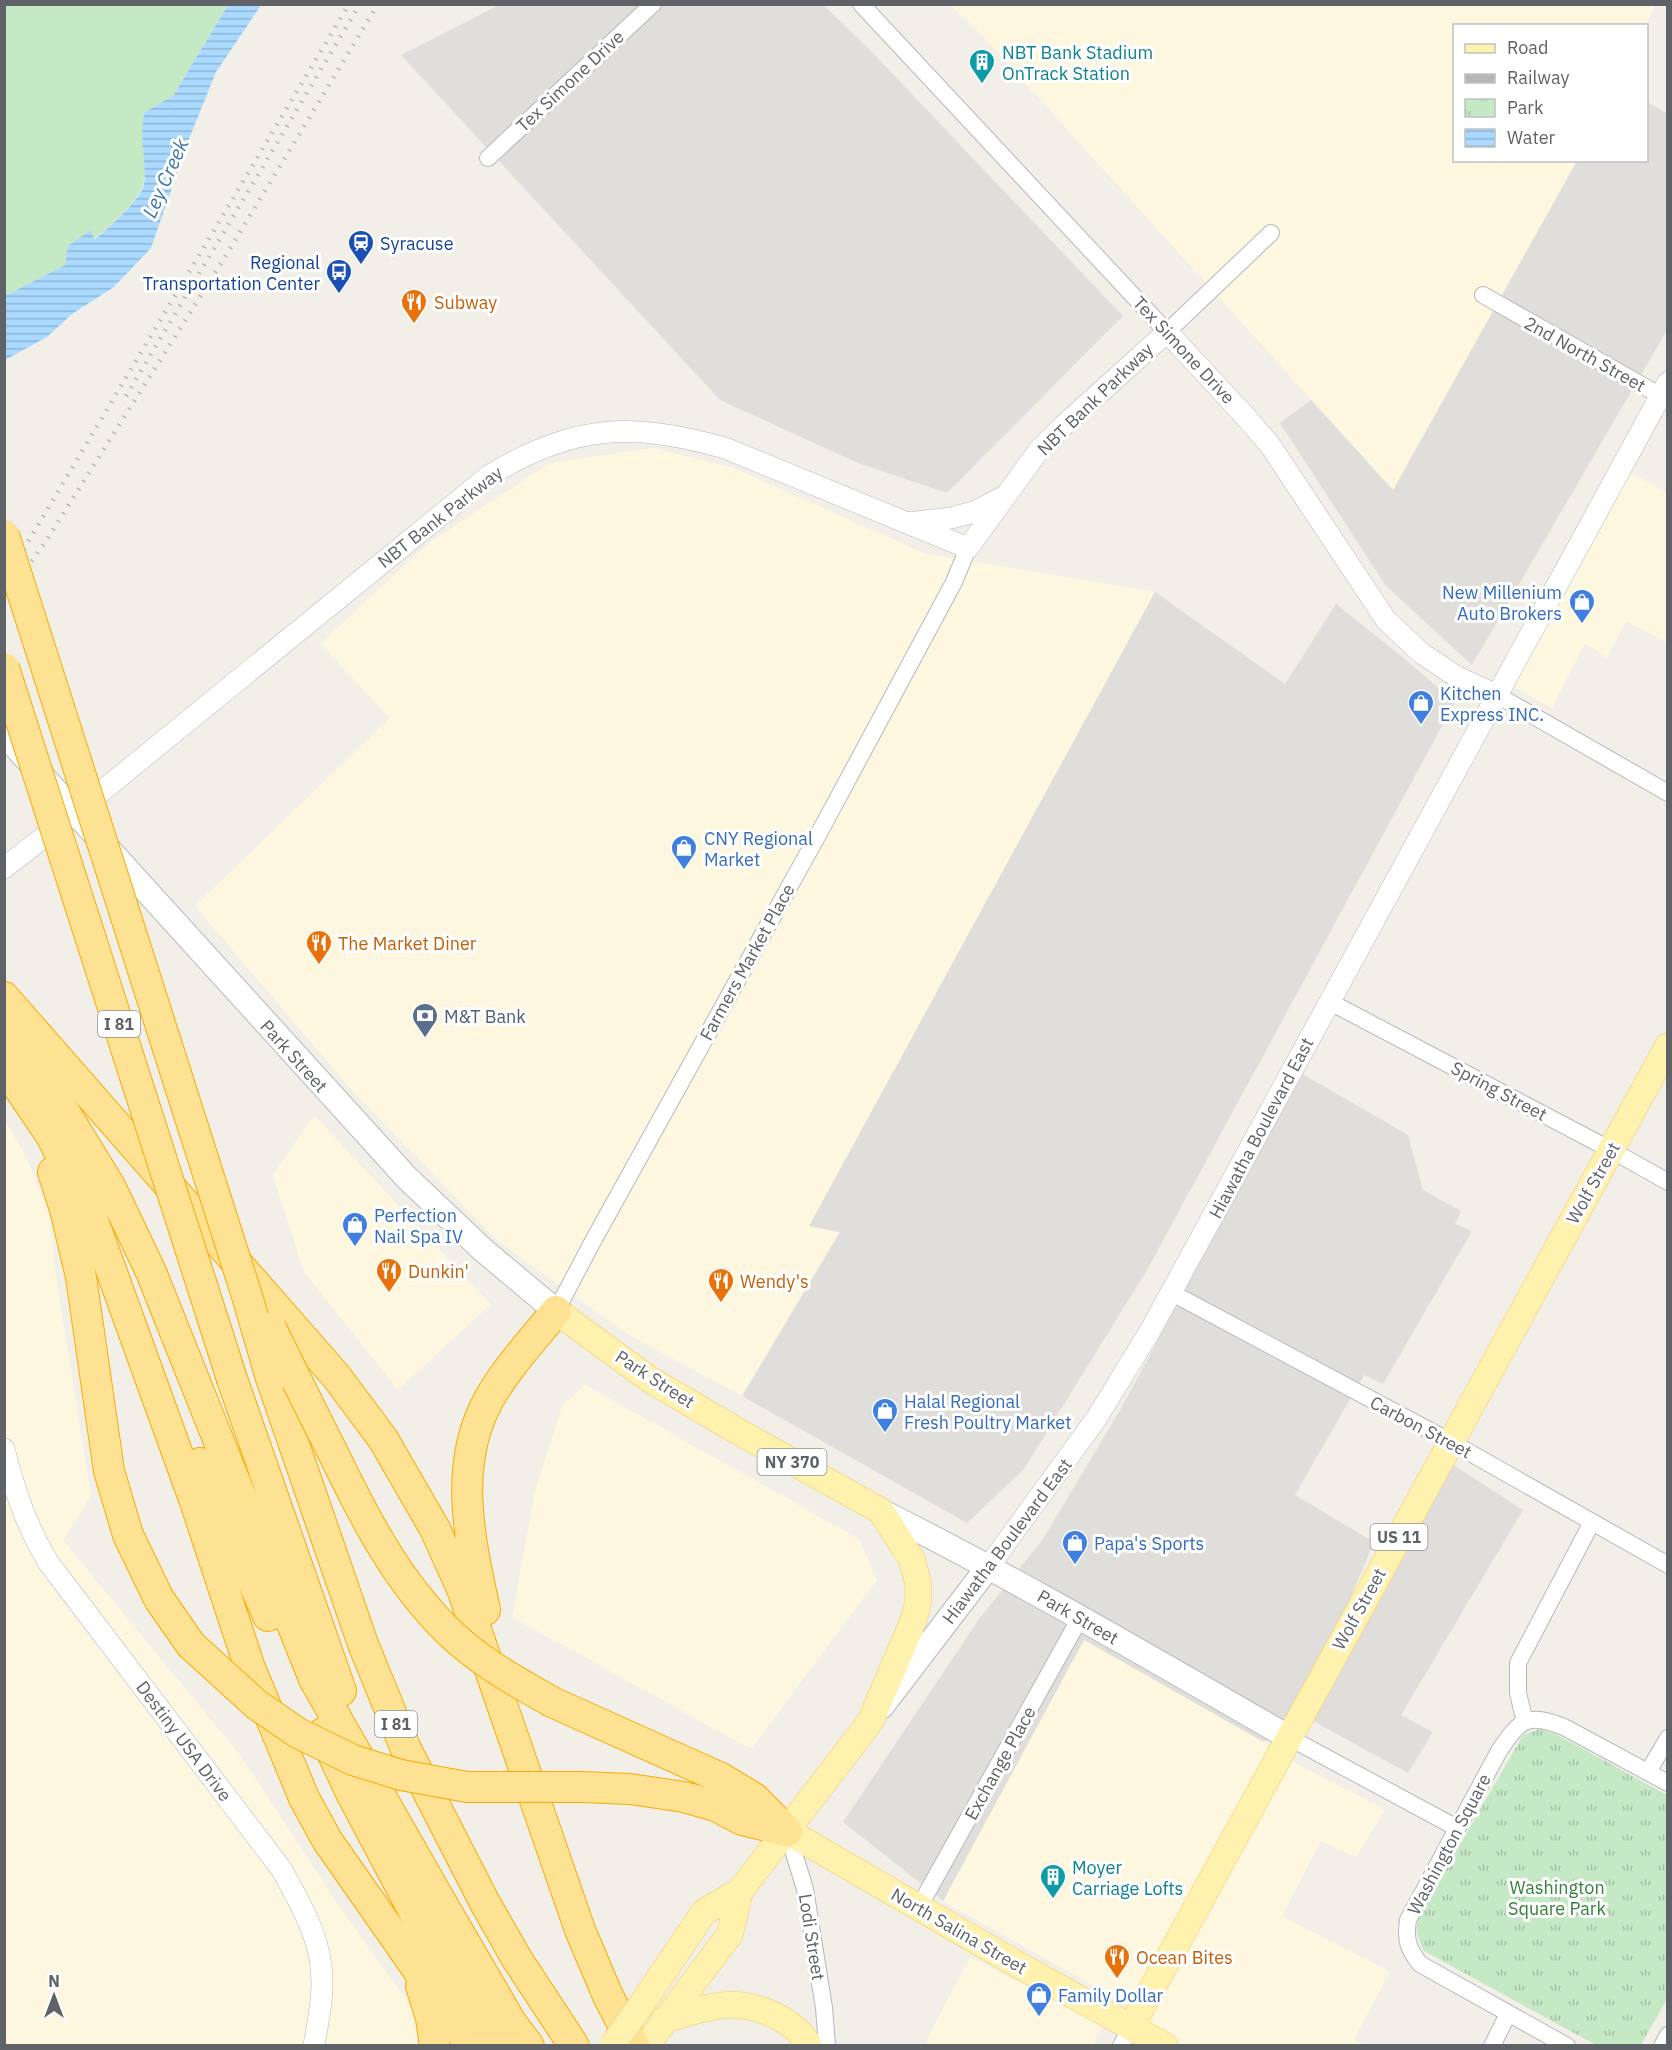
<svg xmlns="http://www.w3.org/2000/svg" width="1672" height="2050" font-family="'IBM Plex Sans',sans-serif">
	<defs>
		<pattern id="park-tufts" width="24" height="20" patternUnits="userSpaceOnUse" patternTransform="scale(1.5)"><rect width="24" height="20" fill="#c5e8c5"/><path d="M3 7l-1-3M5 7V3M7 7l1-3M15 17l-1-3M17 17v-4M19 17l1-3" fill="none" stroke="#a3c0a4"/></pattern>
		<pattern id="water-rules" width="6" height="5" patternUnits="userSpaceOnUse" patternTransform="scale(1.5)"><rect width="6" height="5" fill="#aadaff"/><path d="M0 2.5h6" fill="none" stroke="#8eb4d2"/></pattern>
	</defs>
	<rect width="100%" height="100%" fill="#f1efe8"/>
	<!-- commercial -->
	<path fill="#fef7e0" d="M950,5H1655L1646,25L1454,26V160L1577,161L1393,490L978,31Z
		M652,448L733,468L923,553L1155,592L810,1226L840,1232L742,1396L629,1335L498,1241L354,1093L195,906L390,718L320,644L430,542L550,463Z
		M1630,473L1667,492V643L1626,621L1607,658L1585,643L1552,708L1511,685Z
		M314,1115L491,1304L398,1390L304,1272L273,1175Z
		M4,1119L26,1156L49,1214L56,1277L91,1496L63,1540L241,1756L337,1903L438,2045H5Z
		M585,1385L859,1539L877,1580L751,1749L512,1617L535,1491L562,1406Z
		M1083,1639L1264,1742L1292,1761L1385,1810L1356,1857L1321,1841L1282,1916L1390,1972L1354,2039L1364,2045H1134L1149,2017L943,1901Z
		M970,1957L1103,2026L1093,2045H926L930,2033Z"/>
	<!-- industrial -->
	<path fill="#e0deda" d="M499,5H823L869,49L1123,316L947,493L858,463L720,400L401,55Z
		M1647,102L1667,113V330L1472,665L1386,586L1280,423L1311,400L1393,490L1577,161L1646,160Z
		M1155,592L1285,684L1336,604L1405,659L1455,702L1147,1270L1024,1469L967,1523L742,1396L840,1232L809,1226Z
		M1301,1073L1408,1135L1423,1190L1461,1211L1455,1224L1472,1231L1383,1384L1364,1375L1295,1495L1374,1542L1301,1715L1264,1742L1084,1640L943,1901L843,1822L979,1619L1043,1539L1123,1405Z
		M1452,1464L1523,1510L1401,1715L1433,1732L1408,1773L1309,1719Z"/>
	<!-- green -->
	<path fill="#c5e8c5" d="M5,5H228L173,96L145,112C145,126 147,179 142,188C134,205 108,228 93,240L91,231L65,265L5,296Z"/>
	<!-- park -->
	<path fill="url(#park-tufts)" d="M1540,1729L1556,1734L1667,1795V1999L1641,2045H1596L1424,1951C1416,1934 1414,1929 1421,1912L1523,1735Z"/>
	<!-- water -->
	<path fill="url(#water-rules)" d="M228,5H261L216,72L189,139L151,248L114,287L72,314L47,337L5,360V296L65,265L68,246L91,230L94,240C107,230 137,202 143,188C146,180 144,167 144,159C143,143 140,128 145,112L173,96Z"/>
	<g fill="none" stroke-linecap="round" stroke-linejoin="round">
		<defs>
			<path id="minor" d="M861,4L1167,332L1271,233
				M488,158L653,4
				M1483,295L1668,400
				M1497,695L1668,793
				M1330,1002L1611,1150L1668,1182
				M1172,1293L1451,1442L1668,1565
				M556,1311L593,1241L818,835L954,582L968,548
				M1525,1722L1518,1693V1663L1592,1522
				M1290,1738L1457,1828
				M1648,1772L1668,1738
				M787,1831L805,1889L824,2008L827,2046
				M919,1907L1080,1618
				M1121,2046L1131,2027
				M1492,2046L1508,2014
				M1567,2046L1420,1964C1408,1949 1405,1939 1408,1920L1499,1751C1520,1720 1527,1712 1564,1727L1668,1783
				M1662,2046L1668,2035"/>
			<path id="tertiary" d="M908,523L951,518L974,512L1001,498
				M4,868L75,813L490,475C574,424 632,422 725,448L968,548L1039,450L1063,426L1167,332L1244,415L1270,445L1386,620L1421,653L1457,677L1497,695
				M4,1449C15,1491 25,1523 48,1562L282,1870C302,1907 323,1941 322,1985C322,2005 317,2026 314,2046
				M989,1566L1096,1419L1150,1331L1668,382"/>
			<path id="secondary" d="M4,734L407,1178L483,1250L556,1311
				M881,1511C1020,1581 1154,1660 1290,1738
				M882,1706L989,1566"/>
			<path id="primary" d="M556,1311L649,1379L739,1432L881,1511L912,1560L918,1583V1602L914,1619L870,1722L740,1891L704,1912L646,1998
				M787,1831L1013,1962L1165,2046
				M664,2020C708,2007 735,1995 778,2017C791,2024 803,2033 809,2046
				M1131,2027L1668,1046
				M646,2046L730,1934L740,1891"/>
			<path id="motorway" d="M4,997L336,1376L383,1439L435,1529L462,1589L580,1930L608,1996L634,2046
				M4,1029L26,1056L64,1111L110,1186L151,1272L314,1679L437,1895L511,2022L529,2046
				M4,1066L50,1134L90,1212L194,1499L250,1668L304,1798L327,1840L471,2046
				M53,1172L65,1209L81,1277L109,1471L128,1535L159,1599
				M271,1378L363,1644L405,1747L485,1903L517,1959L574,2046
				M232,1379L341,1691
				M200,1463L268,1616
				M485,1610C470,1540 452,1466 489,1399C507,1367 533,1340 556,1311
				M552,1702L721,1778L754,1798L787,1831
				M323,1733L351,1793L413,1910L498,2046
				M581,1787L630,1789L684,1797L716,1806L742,1820L787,1831
				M421,1986L431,2018L435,2046"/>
		</defs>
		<!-- minor casing -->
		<use href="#minor" stroke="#b5b8bc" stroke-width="18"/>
		<!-- tertiary casing -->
		<use href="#tertiary" stroke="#b5b8bc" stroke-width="22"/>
		<!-- secondary casing -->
		<use href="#secondary" stroke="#b6babf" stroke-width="26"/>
		<!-- primary casing -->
		<use href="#primary" stroke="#f2c960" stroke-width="27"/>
		<!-- motorway casing -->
		<use href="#motorway" stroke="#f9ab00" stroke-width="32"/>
		<!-- minor -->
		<use href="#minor" stroke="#fff" stroke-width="16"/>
		<!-- tertiary -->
		<use href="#tertiary" stroke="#fff" stroke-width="21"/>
		<!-- secondary -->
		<use href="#secondary" stroke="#fff" stroke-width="24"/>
		<!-- primary -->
		<use href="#primary" stroke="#fff2af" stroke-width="26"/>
		<!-- motorway -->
		<use href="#motorway" stroke="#fde293" stroke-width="30"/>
		<!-- rail -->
		<path stroke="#b6b7b8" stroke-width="4.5" stroke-dasharray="1.5 8" stroke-linecap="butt" d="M126,396L360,4
			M4,582L349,4
			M4,600L46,541L222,262L378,4"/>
		<defs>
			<path id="primary-bridge" d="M612,2046L646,1998"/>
			<path id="motorway-bridge" d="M4,535L247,1296L271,1378
				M4,668L232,1379
				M271,1328C291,1369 311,1410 332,1451C364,1517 397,1582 450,1633C480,1662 517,1682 552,1702
				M159,1599L191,1645L257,1705L298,1733L353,1760L401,1775L467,1787H581"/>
		</defs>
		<!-- primary-bridge casing -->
		<use href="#primary-bridge" stroke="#f2c960" stroke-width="27" stroke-linecap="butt"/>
		<!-- motorway-bridge casing -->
		<use href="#motorway-bridge" stroke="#f9ab00" stroke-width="32" stroke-linecap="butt"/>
		<!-- primary-bridge -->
		<use href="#primary-bridge" stroke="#fff2af" stroke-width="26"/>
		<!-- motorway-bridge -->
		<use href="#motorway-bridge" stroke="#fde293" stroke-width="30"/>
	</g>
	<!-- icons -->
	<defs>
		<symbol id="building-pin" viewBox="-11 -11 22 30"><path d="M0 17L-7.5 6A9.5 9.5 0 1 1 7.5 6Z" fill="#0f9aa8" stroke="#fff"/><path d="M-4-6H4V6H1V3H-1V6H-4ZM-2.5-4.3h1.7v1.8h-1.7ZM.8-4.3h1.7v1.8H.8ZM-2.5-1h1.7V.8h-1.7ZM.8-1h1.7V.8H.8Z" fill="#fff"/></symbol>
		<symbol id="station-pin" viewBox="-11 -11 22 30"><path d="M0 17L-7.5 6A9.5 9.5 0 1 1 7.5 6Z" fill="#1a4fb4" stroke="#fff"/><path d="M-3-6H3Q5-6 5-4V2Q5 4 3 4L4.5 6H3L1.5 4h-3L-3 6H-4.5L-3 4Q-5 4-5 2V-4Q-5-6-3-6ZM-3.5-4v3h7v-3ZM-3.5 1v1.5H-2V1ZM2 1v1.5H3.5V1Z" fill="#fff"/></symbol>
		<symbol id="bus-pin" viewBox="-11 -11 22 30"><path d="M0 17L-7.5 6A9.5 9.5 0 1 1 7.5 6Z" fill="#1a4fb4" stroke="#fff"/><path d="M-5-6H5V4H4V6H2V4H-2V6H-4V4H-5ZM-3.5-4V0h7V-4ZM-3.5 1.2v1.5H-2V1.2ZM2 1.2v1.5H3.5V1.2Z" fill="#fff"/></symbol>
		<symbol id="restaurant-pin" viewBox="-11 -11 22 30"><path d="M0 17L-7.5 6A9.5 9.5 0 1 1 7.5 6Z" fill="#e8710a" stroke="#fff"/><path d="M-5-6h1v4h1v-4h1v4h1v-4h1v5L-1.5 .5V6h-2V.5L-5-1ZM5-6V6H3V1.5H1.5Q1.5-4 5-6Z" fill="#fff"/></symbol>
		<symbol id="shop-pin" viewBox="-11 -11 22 30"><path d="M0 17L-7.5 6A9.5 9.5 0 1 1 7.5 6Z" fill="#3f7fe0" stroke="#fff"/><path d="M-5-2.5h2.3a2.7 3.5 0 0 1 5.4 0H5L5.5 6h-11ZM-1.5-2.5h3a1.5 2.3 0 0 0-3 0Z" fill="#fff"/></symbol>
		<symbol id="bank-pin" viewBox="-11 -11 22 30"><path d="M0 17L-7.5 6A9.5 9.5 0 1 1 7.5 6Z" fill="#5c6f8a" stroke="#fff"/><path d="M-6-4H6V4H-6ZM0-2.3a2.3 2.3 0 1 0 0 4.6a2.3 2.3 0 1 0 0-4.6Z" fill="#fff"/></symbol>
	</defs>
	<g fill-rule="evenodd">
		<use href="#building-pin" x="967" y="47" width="30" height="40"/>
		<use href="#station-pin" x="346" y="228" width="30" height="40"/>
		<use href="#bus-pin" x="324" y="257" width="30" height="40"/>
		<use href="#restaurant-pin" x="399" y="287" width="30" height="40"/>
		<use href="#shop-pin" x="1567" y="587" width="30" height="40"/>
		<use href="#shop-pin" x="1406" y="688" width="30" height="40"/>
		<use href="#shop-pin" x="669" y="833" width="30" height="40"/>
		<use href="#restaurant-pin" x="304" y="928" width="30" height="40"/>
		<use href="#bank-pin" x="410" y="1001" width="30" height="40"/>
		<use href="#shop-pin" x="340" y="1210" width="30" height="40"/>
		<use href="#restaurant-pin" x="374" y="1256" width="30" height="40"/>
		<use href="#restaurant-pin" x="706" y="1266" width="30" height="40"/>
		<use href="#shop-pin" x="870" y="1396" width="30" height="40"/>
		<use href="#shop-pin" x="1060" y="1528" width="30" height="40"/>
		<use href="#building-pin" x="1038" y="1862" width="30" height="40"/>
		<use href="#restaurant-pin" x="1102" y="1942" width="30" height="40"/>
		<use href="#shop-pin" x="1024" y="1980" width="30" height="40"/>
	</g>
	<g text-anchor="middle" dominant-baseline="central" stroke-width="6" stroke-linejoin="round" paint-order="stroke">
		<!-- shield labels -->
		<g fill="#fff" stroke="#8f9295" stroke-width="1.5">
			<rect x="98" y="1011" width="42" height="26" rx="4.5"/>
			<rect x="757.5" y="1449" width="69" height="26" rx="4.5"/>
			<rect x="1370.5" y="1524" width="57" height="26" rx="4.5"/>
			<rect x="375" y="1711" width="42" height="26" rx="4.5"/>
		</g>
		<g font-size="16" font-weight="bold" fill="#5f6368">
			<text x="119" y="1024">I 81</text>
			<text x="792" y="1462">NY 370</text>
			<text x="1399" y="1537">US 11</text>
			<text x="396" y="1724">I 81</text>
		</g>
		<!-- culture labels -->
		<g font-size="18" fill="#0d838f" stroke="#fff" text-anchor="start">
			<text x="1002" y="52">NBT Bank Stadium<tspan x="1002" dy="21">OnTrack Station</tspan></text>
			<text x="1072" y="1867">Moyer<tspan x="1072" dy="21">Carriage Lofts</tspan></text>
		</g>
		<!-- street labels -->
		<g font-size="18" fill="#5f6368" stroke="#fff">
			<text transform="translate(570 81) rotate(-43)">Tex Simone Drive</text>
			<text transform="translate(1184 350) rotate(47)">Tex Simone Drive</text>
			<text transform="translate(1585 354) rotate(29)">2nd North Street</text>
			<text transform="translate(1095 399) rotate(-44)">NBT Bank Parkway</text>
			<text transform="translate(440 517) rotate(-38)">NBT Bank Parkway</text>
			<text transform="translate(747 962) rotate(-61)">Farmers Market Place</text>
			<text transform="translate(294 1056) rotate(48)">Park Street</text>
			<text transform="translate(1499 1091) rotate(28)">Spring Street</text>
			<text transform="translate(1261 1128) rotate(-62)">Hiawatha Boulevard East</text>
			<text transform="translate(1593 1183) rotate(-61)">Wolf Street</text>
			<text transform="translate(655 1379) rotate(33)">Park Street</text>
			<text transform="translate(1421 1427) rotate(28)">Carbon Street</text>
			<text transform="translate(1007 1541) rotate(-53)">Hiawatha Boulevard East</text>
			<text transform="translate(1359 1609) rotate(-61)">Wolf Street</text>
			<text transform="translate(1078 1617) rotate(30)">Park Street</text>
			<text transform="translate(184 1741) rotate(53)">Destiny USA Drive</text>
			<text transform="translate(1000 1763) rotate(-61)">Exchange Place</text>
			<text transform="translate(1449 1844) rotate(-62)">Washington Square</text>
			<text transform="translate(959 1931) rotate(30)">North Salina Street</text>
			<text transform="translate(812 1937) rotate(81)">Lodi Street</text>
		</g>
		<!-- transit labels -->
		<g font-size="18" fill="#164399" stroke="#fff" text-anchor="start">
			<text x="380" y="243">Syracuse</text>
			<text x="320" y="262" text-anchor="end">Regional<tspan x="320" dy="21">Transportation Center</tspan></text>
		</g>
		<!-- food labels -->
		<g font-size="18" fill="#c56008" stroke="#fff" text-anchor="start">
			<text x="434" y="302">Subway</text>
			<text x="338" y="943">The Market Diner</text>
			<text x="408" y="1271">Dunkin'</text>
			<text x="740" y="1281">Wendy's</text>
			<text x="1136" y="1957">Ocean Bites</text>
		</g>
		<!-- shop labels -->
		<g font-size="18" fill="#366cbe" stroke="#fff" text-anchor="start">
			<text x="1562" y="592" text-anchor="end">New Millenium<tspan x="1562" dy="21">Auto Brokers</tspan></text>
			<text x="1440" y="693">Kitchen<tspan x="1440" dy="21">Express INC.</tspan></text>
			<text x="704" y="838">CNY Regional<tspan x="704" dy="21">Market</tspan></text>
			<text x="374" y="1215">Perfection<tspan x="374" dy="21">Nail Spa IV</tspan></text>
			<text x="904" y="1401">Halal Regional<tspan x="904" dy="21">Fresh Poultry Market</tspan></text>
			<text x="1094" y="1543">Papa's Sports</text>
			<text x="1058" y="1995">Family Dollar</text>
		</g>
		<!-- service labels -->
		<g font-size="18" fill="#4e5e75" stroke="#fff" text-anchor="start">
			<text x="444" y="1016">M&amp;T Bank</text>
		</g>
		<!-- park labels -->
		<g font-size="18" fill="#348238" stroke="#fff">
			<text x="1557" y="1887">Washington<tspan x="1557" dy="21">Square Park</tspan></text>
		</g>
		<!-- water labels -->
		<g font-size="20" font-style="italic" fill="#4174aa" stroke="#fff">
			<text transform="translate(165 178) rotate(-66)">Ley Creek</text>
		</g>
	</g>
	<!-- border -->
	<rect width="1672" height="2050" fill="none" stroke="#5f6368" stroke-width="12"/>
	<!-- legend -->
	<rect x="1453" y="24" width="195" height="138" fill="#ffffff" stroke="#bfc1c3" stroke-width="1.5"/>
	<rect x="1465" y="44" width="30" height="9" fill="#fff2af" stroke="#bfc1c3" stroke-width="1.5"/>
	<text x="1507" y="54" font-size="18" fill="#5f6368">Road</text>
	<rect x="1465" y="74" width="30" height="9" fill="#b6b7b8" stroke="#bfc1c3" stroke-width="1.5"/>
	<text x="1507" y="84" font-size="18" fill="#5f6368">Railway</text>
	<rect x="1465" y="99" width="30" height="18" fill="url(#park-tufts)" stroke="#bfc1c3" stroke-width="1.5"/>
	<text x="1507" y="114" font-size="18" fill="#5f6368">Park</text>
	<rect x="1465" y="129" width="30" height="18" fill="url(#water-rules)" stroke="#bfc1c3" stroke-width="1.5"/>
	<text x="1507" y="144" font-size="18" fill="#5f6368">Water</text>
	<!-- north arrow -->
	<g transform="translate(54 1996)" stroke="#ffffff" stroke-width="4.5" paint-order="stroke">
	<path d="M0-4.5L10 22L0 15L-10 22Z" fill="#5f6368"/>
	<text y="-9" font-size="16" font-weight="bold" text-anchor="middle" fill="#5f6368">N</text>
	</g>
</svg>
